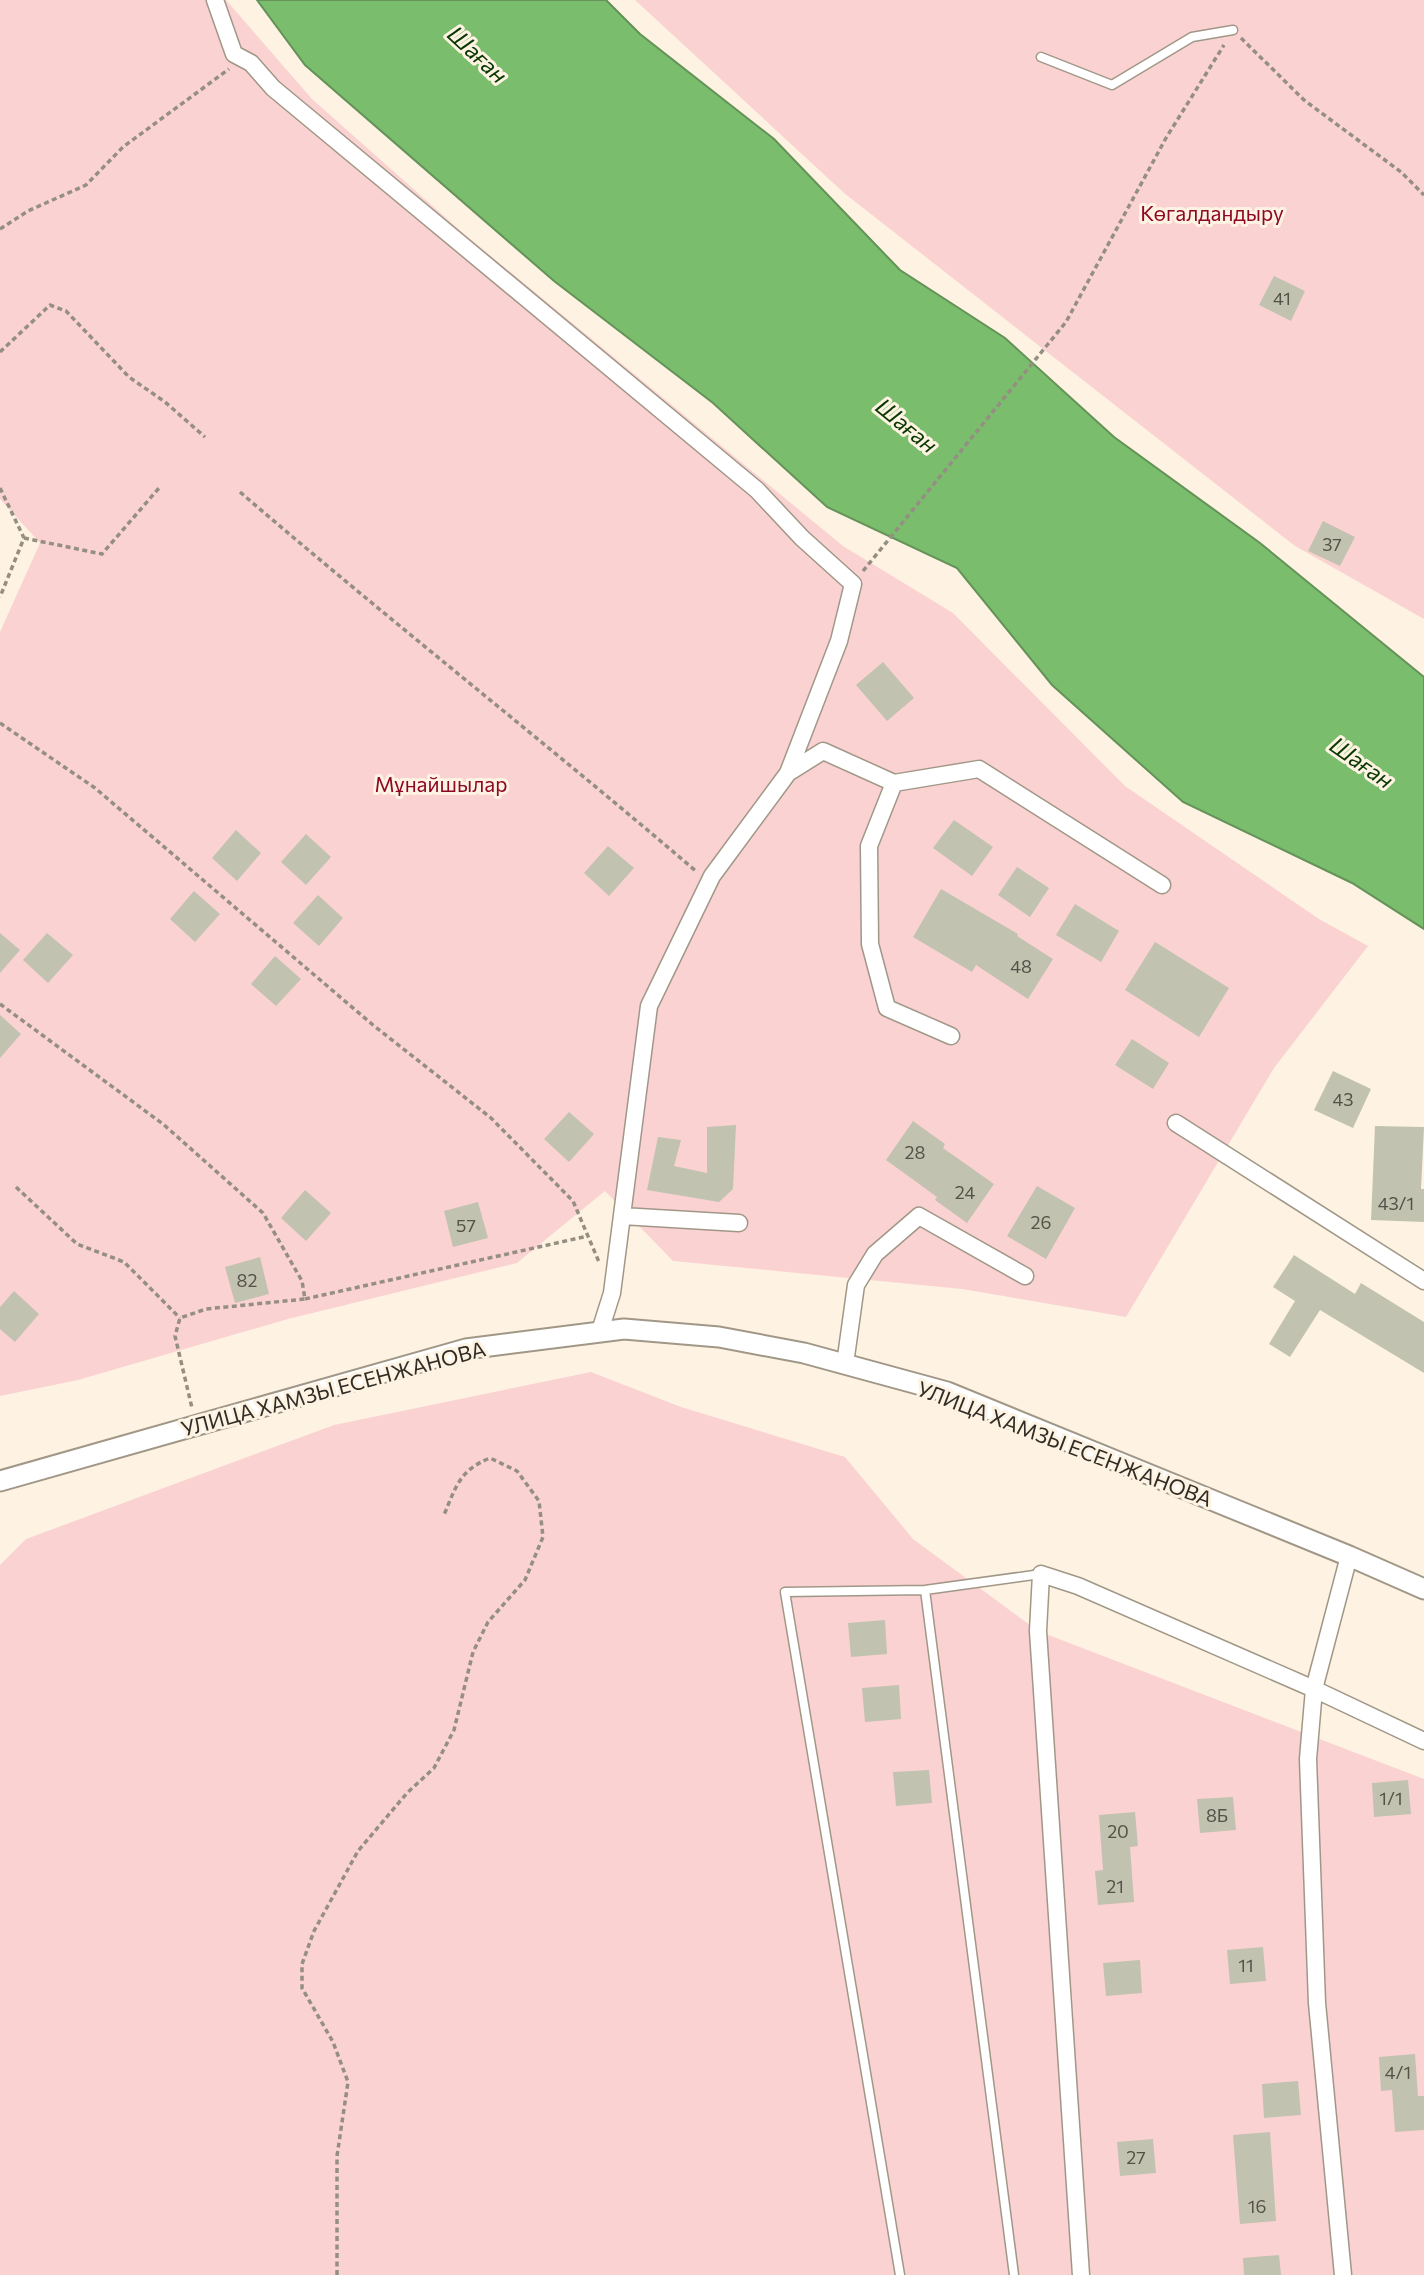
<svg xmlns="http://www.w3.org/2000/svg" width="1424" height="2275" font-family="Commissioner,sans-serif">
	<rect width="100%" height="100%" fill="#fef3e2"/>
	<!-- green -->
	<path fill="#fbd2d2" d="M0,0H226L312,99L463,233L843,546L953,613L1125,786L1319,919L1368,946L1274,1068L1126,1317L962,1289L673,1261L605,1191L517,1263L288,1319L78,1380L0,1396V632L40,543L0,499Z
		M635,0H1424V619L1295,546L844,193Z
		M591,1372L681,1407L845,1457L913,1539L1038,1631L1424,1779V2275H0V1565L26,1539L334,1425Z"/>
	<!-- water -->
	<path fill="#7abd6d" stroke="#649258" stroke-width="2" d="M257,0H606L640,34L774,139L900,270L1005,338L1114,437L1260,543L1424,677V929L1352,883L1183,802L1052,685L957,568L827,507L713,403L554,281L305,65Z"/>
	<!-- building -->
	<path fill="#c1c2b0" d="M1274,276L1305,291L1291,321L1259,305Z
		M1323,521L1355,537L1340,566L1308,551Z
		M883,662L914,698L887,721L856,685Z
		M954,820L993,847L972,876L933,848Z
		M236,830L261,853L237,881L212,858Z
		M306,834L331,857L306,885L281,862Z
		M608,846L634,868L609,896L584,873Z
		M1017,867L1049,888L1030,917L998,895Z
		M941,889L1018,934L1017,936L1053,959L1028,999L976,965L972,972L913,937Z
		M194,891L220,914L195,942L170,919Z
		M318,895L343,918L319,946L293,923Z
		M1075,904L1119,931L1101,962L1056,935Z
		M0,933L20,950L0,973Z
		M47,933L73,955L48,983L23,960Z
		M1155,942L1229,988L1199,1037L1125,990Z
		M275,956L301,979L276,1006L251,984Z
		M0,1015L21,1034L0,1058Z
		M1132,1039L1169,1063L1153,1089L1115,1065Z
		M1333,1071L1371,1089L1353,1128L1314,1110Z
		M569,1112L594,1134L569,1162L544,1139Z
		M913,1121L945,1144L943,1148L994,1184L967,1223L935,1200L937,1197L886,1160Z
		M736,1125L733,1189L719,1202L647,1190L658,1137L681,1140L674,1166L707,1173V1127Z
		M1375,1126L1424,1127L1421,1189H1424V1222L1371,1220Z
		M1037,1186L1075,1208L1046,1259L1007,1236Z
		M305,1190L331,1213L306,1241L281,1218Z
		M478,1202L488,1238L453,1247L444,1211Z
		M1294,1255L1355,1294L1361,1283L1424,1322V1373L1320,1310L1290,1357L1269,1344L1295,1301L1273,1287Z
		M260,1257L269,1294L235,1303L225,1267Z
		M14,1291L39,1314L15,1342L0,1329V1307Z
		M885,1620L887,1654L851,1657L848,1623Z
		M899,1685L901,1719L865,1722L862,1688Z
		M929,1770L932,1803L896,1806L893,1772Z
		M1408,1780L1411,1814L1374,1817L1372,1783Z
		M1233,1797L1236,1830L1200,1833L1197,1799Z
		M1135,1812L1138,1846L1130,1847L1134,1902L1098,1905L1095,1871L1103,1870L1099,1815Z
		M1263,1947L1266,1981L1230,1984L1227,1950Z
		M1140,1960L1142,1993L1106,1996L1103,1963Z
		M1415,2054L1418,2096H1424V2130L1395,2132L1392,2090L1381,2091L1379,2057Z
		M1298,2081L1301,2115L1264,2118L1262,2084Z
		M1270,2132L1276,2221L1240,2224L1233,2135Z
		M1153,2139L1156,2173L1120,2176L1117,2142Z
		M1279,2255L1281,2275H1244L1243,2258Z"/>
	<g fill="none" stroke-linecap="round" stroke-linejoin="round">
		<defs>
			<path id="service" d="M1041,57L1112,85L1192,37L1233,30
				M925,1590L1014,2275
				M900,2275L785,1592L925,1590L1041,1574"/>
			<path id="minor" d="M215,0L234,54L251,63L273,88L757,490L802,538L853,584L839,641L788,773
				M894,783L869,846L870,944L887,1008L951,1036
				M1176,1123L1424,1281
				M622,1216L739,1223
				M600,1331L612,1293L649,1006L712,876L788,773L823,751L894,783L979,769L1162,885
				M845,1364L856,1285L875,1254L919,1216L1025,1276
				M1081,2275L1038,1631L1041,1574L1078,1586L1314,1689L1424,1741
				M1343,2275L1317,2003L1308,1759L1314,1689L1349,1556"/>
			<path id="tertiary" d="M0,1481L466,1349L624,1329L719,1337L804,1353L947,1392L1349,1556L1424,1589"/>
		</defs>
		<!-- service casing -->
		<use href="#service" stroke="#a19787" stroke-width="11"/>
		<!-- minor casing -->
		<use href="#minor" stroke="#a19787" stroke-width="19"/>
		<!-- tertiary casing -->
		<use href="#tertiary" stroke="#a19787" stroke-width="23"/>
		<!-- path -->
		<path stroke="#958e82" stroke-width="3.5" stroke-dasharray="5 3.5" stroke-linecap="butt" d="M1241,38L1304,100L1401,172L1424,195
			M0,229L28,211L86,185L123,147L229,69
			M0,352L50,305L66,311L129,377L165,402L205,437
			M0,488L24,538L0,597
			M240,492C390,621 546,743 697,872
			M24,538L102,554L159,488
			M863,571L1066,322L1166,138L1224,45
			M0,723L95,788L373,1025L491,1118L573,1201L599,1262
			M0,1004L163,1124L263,1213L302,1281L305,1299L206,1309L180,1318L175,1336L192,1408
			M16,1187L77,1244L124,1262L180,1318
			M305,1299L588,1236
			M337,2275V2156L348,2082L333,2042L302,1988V1964L314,1931L358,1851L407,1793L434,1768L454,1730L473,1652L488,1622L525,1580L543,1537L539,1501L517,1471L490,1458C460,1470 456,1486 444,1515"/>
		<!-- service -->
		<use href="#service" stroke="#fff" stroke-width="8"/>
		<!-- minor -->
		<use href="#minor" stroke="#fff" stroke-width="16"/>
		<!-- tertiary -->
		<use href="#tertiary" stroke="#fff" stroke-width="19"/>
	</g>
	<g text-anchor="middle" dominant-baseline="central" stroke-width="6" stroke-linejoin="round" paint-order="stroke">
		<!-- number labels -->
		<g font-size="18" fill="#555248">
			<text x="1282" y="298">41</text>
			<text x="1332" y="544">37</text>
			<text x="1021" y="966">48</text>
			<text x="1343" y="1099">43</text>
			<text x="915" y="1152">28</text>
			<text x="965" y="1192">24</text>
			<text x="1396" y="1203">43/1</text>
			<text x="1041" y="1222">26</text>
			<text x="466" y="1225">57</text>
			<text x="247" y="1280">82</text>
			<text x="1391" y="1798">1/1</text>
			<text x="1217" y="1815">8Б</text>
			<text x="1118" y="1831">20</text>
			<text x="1115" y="1886">21</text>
			<text x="1246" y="1965">11</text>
			<text x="1398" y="2072">4/1</text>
			<text x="1136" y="2157">27</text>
			<text x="1257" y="2206">16</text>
		</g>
		<!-- park labels -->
		<g font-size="21" fill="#8d0727" stroke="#fef3e2">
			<text x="1212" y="212">Көгалдандыру</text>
			<text x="441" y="783">Мұнайшылар</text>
		</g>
		<!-- street labels -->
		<g font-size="21" fill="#312d26" stroke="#fef3e2">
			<text transform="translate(333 1388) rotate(-15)">УЛИЦА ХАМЗЫ ЕСЕНЖАНОВА</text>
			<text transform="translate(1065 1443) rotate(21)">УЛИЦА ХАМЗЫ ЕСЕНЖАНОВА</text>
		</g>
		<!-- water labels -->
		<g font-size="23" font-style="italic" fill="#083700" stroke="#fef3e2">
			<text transform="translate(478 54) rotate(43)">Шаған</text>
			<text transform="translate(907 425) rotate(39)">Шаған</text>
			<text transform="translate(1362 762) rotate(35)">Шаған</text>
		</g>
	</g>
</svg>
